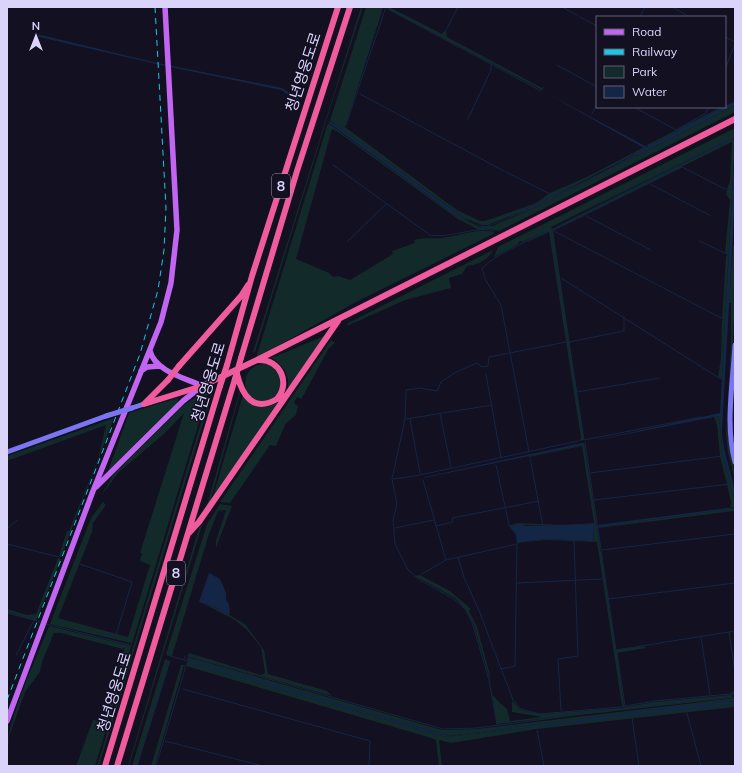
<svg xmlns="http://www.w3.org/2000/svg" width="742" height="773" font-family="Mulish,'Noto Sans KR',sans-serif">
	<rect width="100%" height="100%" fill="#131021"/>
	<!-- green -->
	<path fill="#132a2a" d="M361,7H363L333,99L255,352H253Z
		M366,7L383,8L345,127L457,210L480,221H485L536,203L550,193L589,176L644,147L643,150L535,206L488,225H482L464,218L330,121Z
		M389,7L442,34L444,31L446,32L447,37L542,88L545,86L542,90L386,8Z
		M735,105V112L499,231L491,229L479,230L458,219L338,132L332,129L296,259L329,273L333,277L338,276L350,280L393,254L392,251L415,243L414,240C426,236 431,240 442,238C453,237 486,226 495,233L356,302L256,358L328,123L458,217L480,227L493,226L541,205Z
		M721,107H724L650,146H645Z
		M735,128V136L551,227L552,229L731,139H735L722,379L718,377L721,358L722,320H724L722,318L726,256L728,255L725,253L730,200L726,194L727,190L731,191L727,189L730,181L732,142L553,230L584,440L579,441L581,438L549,232L519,246L548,230L522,242L520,241L517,245L494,257L498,247Z
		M733,245L735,247V301L728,434C729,449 735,464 735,480L728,453L726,434L731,342V303H729Z
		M493,250C488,261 476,265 467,266L462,274L449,278L451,288L405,300L347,326L348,323Z
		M324,336L287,391C291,376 284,366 272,358Z
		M331,340L335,343L329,348L303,396L301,399L297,397L294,403L298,406L296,415L286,423L276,446L270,445L230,503L220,502Z
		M245 383a19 19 0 1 1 38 0a19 19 0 1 1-38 0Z
		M245,375L208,510L205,512L244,376Z
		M209,389L95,766H76L93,720L103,722L125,647L123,649L61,633H54L42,662L40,672L25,692L9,737L7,753C7,719 36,659 49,626L131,646V643L50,624L91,518L103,502L106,505L93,523L92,532L58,618L128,637L150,565L140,561L142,553H140L184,413L165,433L118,473L101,496L113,475L184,405Z
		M213,391L99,766H97L199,429L212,392Z
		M243,395C255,406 267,412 281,400L211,503Z
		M178,398L177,404L108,471L129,413Z
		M719,416L723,456L735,501V507H730L731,502L727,485L729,484H727L720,457L722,456H720L717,425L714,417Z
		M114,418L61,557L59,556L67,531H69L98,459L106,425L7,461V456Z
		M582,443H584L616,650L644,646L646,648L617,653L624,706H622L597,542L545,540L517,543L545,539L593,541L594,531L592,524L564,526L523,525L510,527L509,526L518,523L567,525L594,523L582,446L529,457V456L582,445Z
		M220,504L232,506L230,511L216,548V541L226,510L218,511L208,537L172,656L166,654L207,524Z
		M735,508V513L734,511L599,528L598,525L599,527Z
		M202,525L129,766H128L199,528Z
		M58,558L61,559L36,621L7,612V609L27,615L36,614Z
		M420,575L450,591L471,609L469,611L477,627L490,675L492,694L499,702L507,709L510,721L542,717L512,712V701L521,710L540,714L621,708L654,702L730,695L735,691V694L732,695V697L497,724L490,679L473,622L465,609L455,598L415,576Z
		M204,604L219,609L245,624L264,650L268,674L327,691L332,696L188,656L189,653L261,675L265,673L261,647L247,630L235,620Z
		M188,657L442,730L476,729L735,698V701L449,736L191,662L187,660Z
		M165,659L170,661L137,766H132Z
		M187,662L446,737L725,704H735V707L537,729L451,743L439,740L442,766H439L436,740L428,737L186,666Z
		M181,665H184L155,766H151Z"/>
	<!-- water -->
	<path fill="#142646" d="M33,33L153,62L282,88L299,99L298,101L281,90L156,64L35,36Z
		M544,92L647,147L735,101V105L541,205L485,228L458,217L329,123V121L343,130L458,214C465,219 477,226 486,226C498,225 637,157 644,148Z
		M733,136H735V140L733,138L731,139L551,228Z
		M735,143L734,216L722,430C722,454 735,476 735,501L723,456L719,416L587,442L720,413Z
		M582,443V445L424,478L425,477Z
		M735,507V508L722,510L599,527L598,525Z
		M520,524L525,526L594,524L593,541L545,539L517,543L516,535L510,527Z
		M209,573L220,579L226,593V600L229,604L230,613L228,615L219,609L199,602Z
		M187,660L449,736L703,704L735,701V704L446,737L189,663Z"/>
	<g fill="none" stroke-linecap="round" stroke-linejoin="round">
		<!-- stream -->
		<path stroke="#142646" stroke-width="1" d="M562,7L577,15
			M672,7L690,17
			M388,9L541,91
			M580,17L597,26
			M640,17L645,7
			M445,32L458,7
			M725,37L735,42
			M557,65L597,87
			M725,69L735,44
			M360,94L504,171
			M634,107L676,130L706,113L709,107
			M592,114L597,104
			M468,119L491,70V65
			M346,125L386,7
			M333,165L430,235C449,239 478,225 495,231
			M506,172L550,194L551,196
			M650,184L711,216
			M586,216L651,250
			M554,230L682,167L727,190L732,191
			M554,231L725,320
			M552,233L584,440L701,417
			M699,241L729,255
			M347,242L386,204
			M561,278L719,378L723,380
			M569,342L624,331V317
			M486,374L501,458
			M577,392L660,378
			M440,414L451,467
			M406,419L492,405
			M410,419L420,473
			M585,443L616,650L735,631
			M529,452L501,305L485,279L482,268L496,257L549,229
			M530,458L543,526
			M496,465L509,525L512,527
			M590,473L723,456
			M393,479L415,476L578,441
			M423,480L446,560
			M594,500L730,484
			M436,526L453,522L452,518L539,501
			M395,528L434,520
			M7,529L17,520
			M7,544L59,557
			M602,550L735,534
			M458,557L464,577L480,613L513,700L521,709L540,714L620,707L654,701L730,694L735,690
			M80,564L132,582L116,635L106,632L105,634
			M422,574L446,560L517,544L521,541
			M517,583L602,579
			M609,599L735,583
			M7,613L41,622
			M46,624L130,645
			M729,632L735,672
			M701,637L710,695
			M617,653L625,706
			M16,655L33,622
			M167,655L188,661
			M188,656L443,729L476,728L584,714L735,697
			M184,659L185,656
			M501,669L515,666L517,544
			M183,689L370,741L369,766
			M561,711L558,659L578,656L574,540
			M687,713L701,766
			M632,718L639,766
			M497,725L489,680L472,622L465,609L454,599L420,580L408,570L395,544L393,520L397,504L392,479L405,419L406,393V390L420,388L437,391L441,382L456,372L477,363L482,367L488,366L489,357L566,342
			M537,730L544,766
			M165,741L263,766
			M137,766L170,661
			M156,766L185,669V665"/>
		<!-- secondary -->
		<path stroke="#7c75f1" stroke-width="5" d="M735,345C733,381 725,427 735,462
			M132,408L144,404
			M7,452L106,416"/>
		<!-- primary -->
		<path stroke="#c166f0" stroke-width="5.5" d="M141,371L147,367L160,366
			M96,487L183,401L202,386C185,378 155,371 150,351
			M7,721L93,491L161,322L171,283L177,230L165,7"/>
		<!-- highway -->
		<path stroke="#ef5b9d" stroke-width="6" d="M241,358L297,171L350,7
			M227,365L252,276L338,7
			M179,366L241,296L248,285
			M237,374C242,395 253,413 277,399C291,383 280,359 259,360
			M145,403L168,380
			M144,404L202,386L257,360L735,119
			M188,534L199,522L338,321
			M105,766L220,386
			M117,766L235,379"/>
		<!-- rail -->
		<path stroke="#17c9e4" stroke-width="1" stroke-dasharray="6 5" stroke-linecap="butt" d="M7,700L140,354L158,290L164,250L166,208L155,7"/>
		<!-- secondary-bridge -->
		<path stroke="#7c75f1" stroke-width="5" d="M106,416L132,408"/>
		<!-- highway-bridge -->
		<path stroke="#ef5b9d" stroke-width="6" d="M235,379L241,358
			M168,380L179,366
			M220,386L227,365"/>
	</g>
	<g text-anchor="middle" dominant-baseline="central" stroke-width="3" stroke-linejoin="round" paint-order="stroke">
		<!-- shield labels -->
		<g fill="#131021" stroke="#9e99ba" stroke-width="1">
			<rect x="272" y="174" width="18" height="24" rx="3"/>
			<rect x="167" y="561" width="18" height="24" rx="3"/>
		</g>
		<g font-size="14" font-weight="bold" fill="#dad4fb">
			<text x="281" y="186">8</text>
			<text x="176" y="573">8</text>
		</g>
		<!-- street labels -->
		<g font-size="15" fill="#dad4fb" stroke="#131021">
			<text transform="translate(303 72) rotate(-72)">청년영웅도로</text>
			<text transform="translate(208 382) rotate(-73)">청년영웅도로</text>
			<text transform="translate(114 692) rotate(-73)">청년영웅도로</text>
		</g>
	</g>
	<!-- border -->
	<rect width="742" height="773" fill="none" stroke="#dad4fb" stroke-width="16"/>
	<!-- legend -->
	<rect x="596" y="16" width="130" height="92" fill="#131021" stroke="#635e78"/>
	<rect x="604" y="29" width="20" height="6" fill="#c166f0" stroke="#635e78"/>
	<text x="632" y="36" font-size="12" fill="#dad4fb">Road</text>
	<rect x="604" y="49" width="20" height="6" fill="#17c9e4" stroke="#635e78"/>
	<text x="632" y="56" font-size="12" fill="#dad4fb">Railway</text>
	<rect x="604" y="66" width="20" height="12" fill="#132a2a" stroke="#635e78"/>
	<text x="632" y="76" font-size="12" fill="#dad4fb">Park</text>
	<rect x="604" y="86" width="20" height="12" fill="#142646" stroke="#635e78"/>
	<text x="632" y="96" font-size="12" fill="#dad4fb">Water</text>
	<!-- north arrow -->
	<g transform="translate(36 36)" stroke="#131021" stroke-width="3" paint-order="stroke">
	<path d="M0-3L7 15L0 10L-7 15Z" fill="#dad4fb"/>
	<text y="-6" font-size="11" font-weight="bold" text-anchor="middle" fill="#dad4fb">N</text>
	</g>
</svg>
